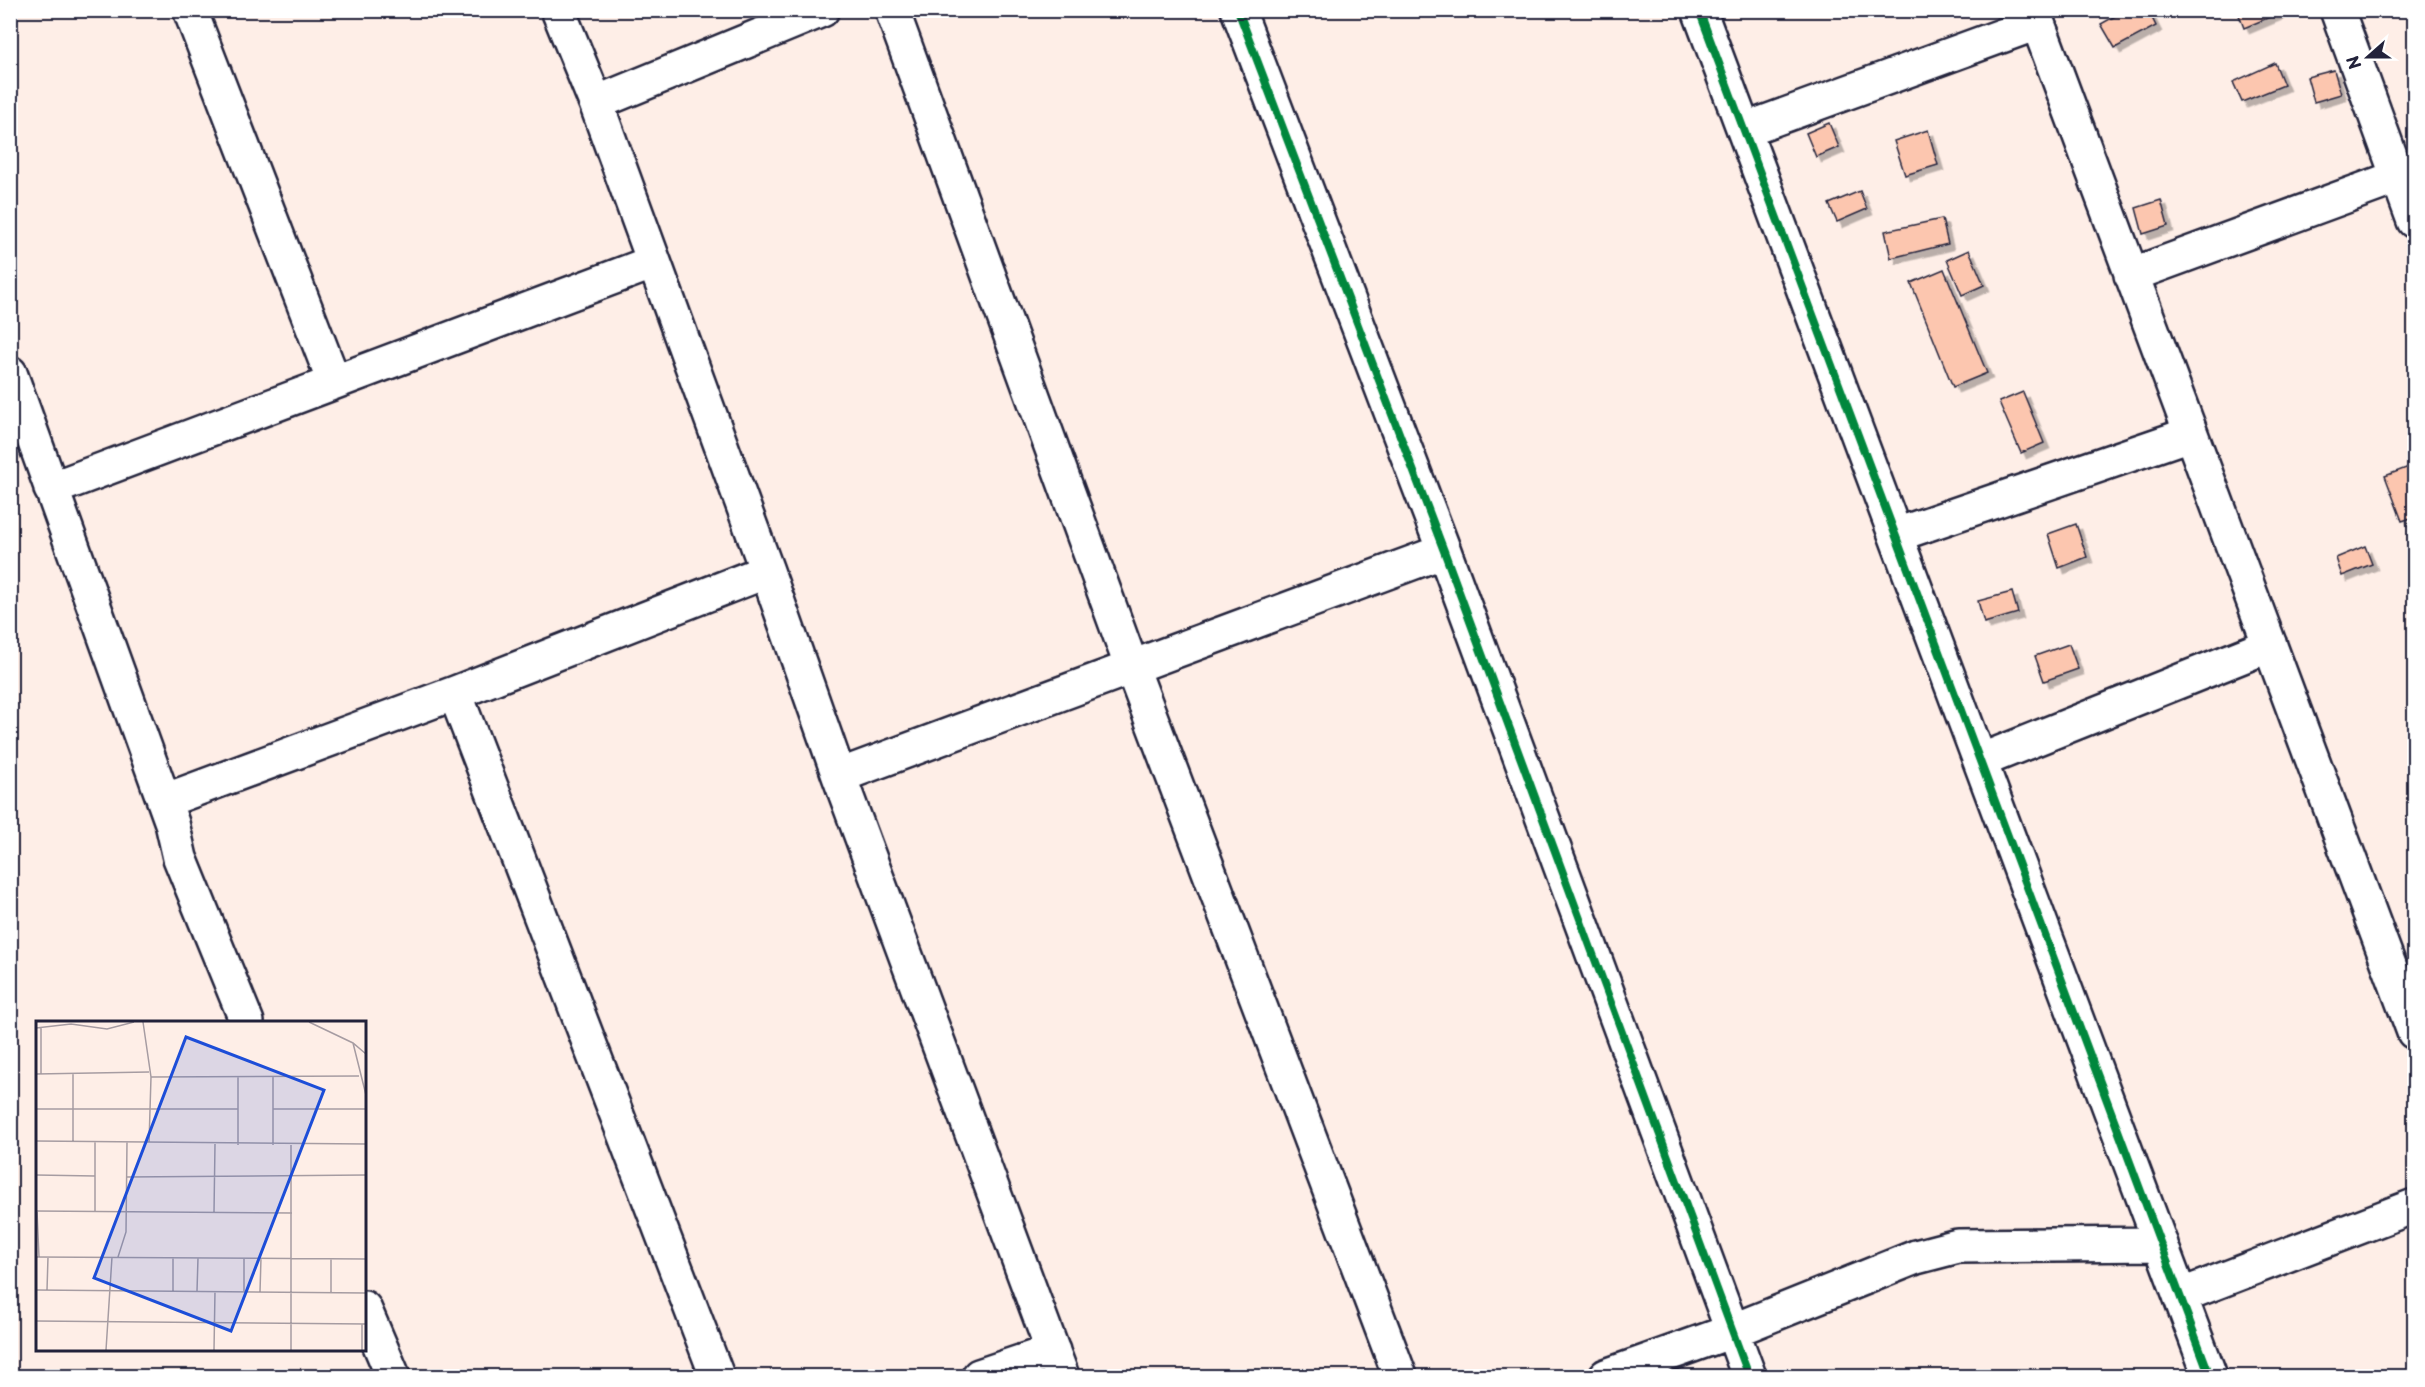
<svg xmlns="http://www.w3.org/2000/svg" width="2425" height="1387" font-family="'Playpen Sans',sans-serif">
	<defs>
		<filter id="shadow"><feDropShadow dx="5.5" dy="5.5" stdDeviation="0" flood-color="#0004"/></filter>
	</defs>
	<rect width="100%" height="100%" fill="#feeee7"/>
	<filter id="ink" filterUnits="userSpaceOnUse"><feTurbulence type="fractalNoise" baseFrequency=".0167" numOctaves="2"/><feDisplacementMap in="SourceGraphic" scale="12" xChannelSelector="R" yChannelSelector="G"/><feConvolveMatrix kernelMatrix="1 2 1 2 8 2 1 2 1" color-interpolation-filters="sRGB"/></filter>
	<g filter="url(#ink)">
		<!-- building -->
		<path fill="#fcc6af" stroke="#22223b" stroke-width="1.5" filter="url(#shadow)" d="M2126,10H2148L2156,26L2115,48L2101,24Z
			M2237,10H2284V11L2244,28Z
			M2275,63L2284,85L2242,102L2233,82Z
			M2334,70L2341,94L2314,102L2307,77Z
			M1829,123L1839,147L1816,157L1806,133Z
			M1928,130L1938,165L1905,175L1894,141Z
			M1860,191L1867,209L1837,222L1829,204Z
			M2161,200L2168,226L2143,234L2136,208Z
			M1942,219L1948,244L1891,258L1885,231Z
			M1969,250L1984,285L1962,295L1947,260Z
			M1944,269L1987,373L1953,387L1911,283Z
			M2023,392L2044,443L2021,453L1999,402Z
			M2414,465V517L2402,521L2385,476Z
			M2076,524L2087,557L2059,568L2048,534Z
			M2365,546L2372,564L2342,576L2336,558Z
			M2012,592L2018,613L1984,623L1978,601Z
			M2069,644L2078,669L2044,681L2035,656Z"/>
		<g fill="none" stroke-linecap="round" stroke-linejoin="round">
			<defs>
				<path id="minor" d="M190,10L334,382
					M558,10L596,103L767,571L839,776L1062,1376
					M892,10L1132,668L1400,1376
					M1238,10L1444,551L1749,1376
					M1699,10L2210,1376
					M2033,10L2414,1032
					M2337,10L2414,221
					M596,103L822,10
					M1744,130L2037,23
					M2131,275L2414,171
					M10,373L172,823L180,858L247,1022
					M51,489L654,262
					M1896,535L2190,434
					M455,693L717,1376
					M1980,761L2270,645
					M839,776L1444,551
					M164,801L455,693L767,571
					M2180,1296L2414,1206
					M364,1308L393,1376
					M979,1376L1053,1351
					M1606,1376L1732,1331L1916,1257L1958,1246L2161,1244"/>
			</defs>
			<!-- minor casing -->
			<use href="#minor" stroke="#22223b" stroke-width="38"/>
			<!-- minor -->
			<use href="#minor" stroke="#fff" stroke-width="33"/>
			<defs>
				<path id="cycleway" d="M1238,10L1444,551L1749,1376
					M1699,10L2210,1376"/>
			</defs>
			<!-- cycleway casing -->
			<use href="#cycleway" stroke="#fff" stroke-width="11"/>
			<!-- cycleway -->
			<use href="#cycleway" stroke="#00873e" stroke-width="8"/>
		</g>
	</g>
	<!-- overview -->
	<g transform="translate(36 1021)">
		<rect width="330" height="330" fill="#feeee7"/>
		<path fill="none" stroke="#a69ca2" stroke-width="1.5" d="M107,1L115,56L113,122M273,1L317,22L330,33M0,7L35,3L71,8L98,1M5,7V53M317,22L330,74M37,52V121M0,53L113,51M115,56L323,55M0,88H202M237,88H330M0,120L330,123M202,124V55M237,124V56M255,124V329M0,154L59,155M90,156L330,154M0,190L256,192M1,190L3,236M59,190V121M178,191L179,123M0,236L330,238M82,236L90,211L91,121M137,237V270M295,238V271M0,269L330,272M11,269L12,236M161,270L162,237M208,270V237M224,271L225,237M0,300L330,303M326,303V329M70,329L76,236M178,329L179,270"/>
		<path fill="#1d4ed8" fill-opacity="0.15" stroke="#1d4ed8" stroke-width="3" d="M150,16L288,69L195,310L58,257Z"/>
		<rect width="330" height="330" fill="none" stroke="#22223b" stroke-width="3"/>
	</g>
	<!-- margin -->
	<rect width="2425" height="1387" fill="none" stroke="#fff" stroke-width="36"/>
	<rect x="18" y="18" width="2389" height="1351" fill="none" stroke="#22223b" stroke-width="2" filter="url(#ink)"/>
	<!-- north arrow -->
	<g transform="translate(2368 57) rotate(249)" stroke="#ffffff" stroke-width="4.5" paint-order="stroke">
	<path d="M0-4.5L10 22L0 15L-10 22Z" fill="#22223b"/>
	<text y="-9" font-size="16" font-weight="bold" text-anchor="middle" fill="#22223b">N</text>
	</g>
</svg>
